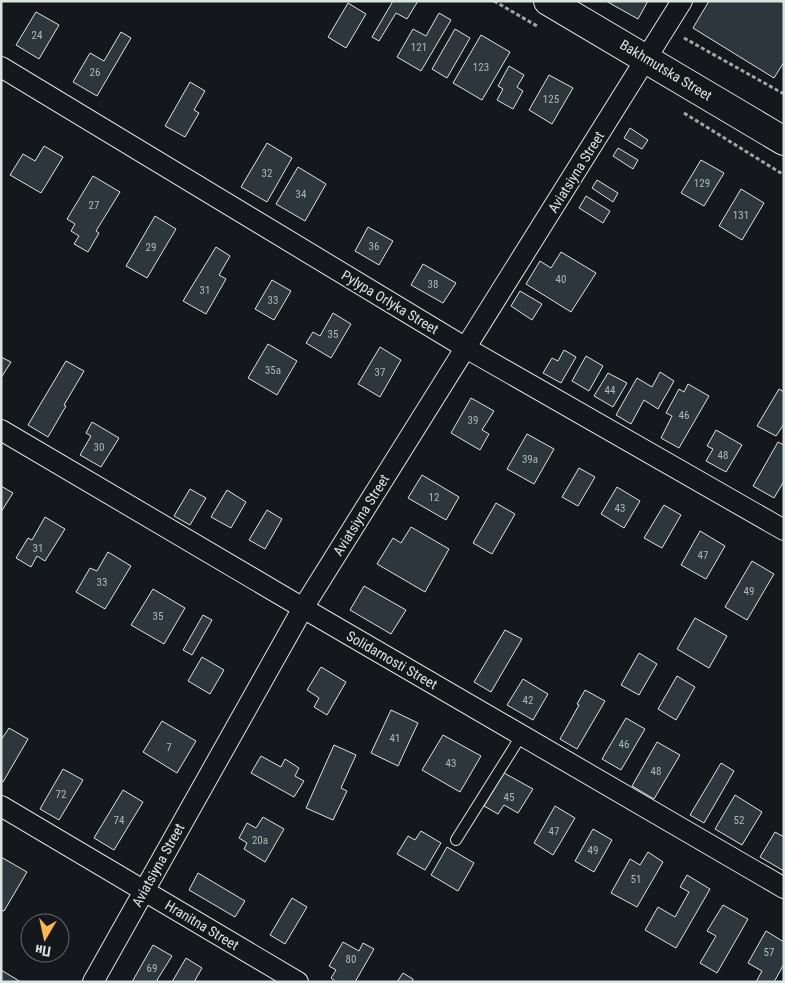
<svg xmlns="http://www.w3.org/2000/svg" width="785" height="983" font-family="'Roboto Condensed',sans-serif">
	<rect width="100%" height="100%" fill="#14181c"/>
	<!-- building -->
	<path fill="#2c363c" stroke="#d8e6dc" d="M393,1H418L407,19L396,13L379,41L372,37Z
		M606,1H648L638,19Z
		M709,1H781L784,3V62L774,78L693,28Z
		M348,3L366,14L346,48L328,37Z
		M36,12L59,25L39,59L16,45Z
		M439,13L451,20L421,71L397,57L413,29L426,36Z
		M455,29L470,38L447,78L432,69Z
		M121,32L131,38L97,96L73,82L90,53L104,61Z
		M481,35L510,52L482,100L453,83Z
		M509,66L524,75L517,87L523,91L513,109L497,100L503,89L498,86Z
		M549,75L573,88L552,124L529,110Z
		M190,82L205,91L194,110L199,113L185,137L165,126Z
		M630,128L648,140L642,149L624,138Z
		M267,143L292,158L267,202L241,187Z
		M44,146L63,157L41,193L10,175L23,154L35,161Z
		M618,148L638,160L633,169L613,156Z
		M701,160L724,173L704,206L681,193Z
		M298,167L326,184L305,221L276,204Z
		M93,176L120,192L96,231L99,233L88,252L74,244L79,236L71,231L75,224L67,219Z
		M597,180L618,193L613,202L592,188Z
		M741,189L764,203L742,240L719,226Z
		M586,196L610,211L603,223L579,208Z
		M155,216L176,229L147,278L126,266Z
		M368,227L393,241L379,265L355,251Z
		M216,247L230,256L219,275L226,279L206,314L183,301Z
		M561,252L596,273L571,312L526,284L540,261L551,268Z
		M423,264L456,283L443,303L411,285Z
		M272,280L291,291L274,320L255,309Z
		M520,291L542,304L532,320L511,306Z
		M333,313L351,324L331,358L306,343L313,332L320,336Z
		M268,344L297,361L277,395L248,378Z
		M380,347L401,360L380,397L358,384Z
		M564,350L576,357L561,383L543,373L552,358L558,361Z
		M586,356L603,366L589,391L572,381Z
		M1,357L11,362L1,378Z
		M66,361L84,371L64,405L66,406L48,437L28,425Z
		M660,372L674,381L658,409L644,400L631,424L616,415L637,378L652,387Z
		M608,373L627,383L613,407L594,396Z
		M688,384L709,396L679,448L661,438L672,416L666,413L679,389L684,392Z
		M779,389L784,392V424L776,436L757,426Z
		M471,398L494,411L482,430L489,434L480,450L451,433Z
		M92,422L119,438L101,467L80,455L91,436L86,433Z
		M716,430L742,445L726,472L706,461L713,449L707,446Z
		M527,434L554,449L534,484L507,469Z
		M778,442L784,445V481L774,498L753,486Z
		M579,468L595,477L578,506L562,497Z
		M422,475L459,497L446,520L408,498Z
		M1,486L13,493L1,512Z
		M617,487L640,501L624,528L601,514Z
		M190,489L206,498L190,525L174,516Z
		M227,490L246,502L231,528L211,517Z
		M496,503L515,514L492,554L473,543Z
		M664,505L681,515L662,548L644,538Z
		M267,510L282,519L265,549L249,540Z
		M45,517L65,529L45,561L37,556L31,567L16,558L28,538L32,540Z
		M411,527L449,549L425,592L377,564L393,538L401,543Z
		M700,531L725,546L706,579L681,565Z
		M108,552L131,566L105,609L76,592L90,568L97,571Z
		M752,561L774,574L747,620L725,607Z
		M364,586L406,610L391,634L350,610Z
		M153,589L185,608L164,644L131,625Z
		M203,615L212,620L192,655L183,650Z
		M695,618L727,636L709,668L677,649Z
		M505,630L522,639L491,692L474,682Z
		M639,653L657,664L639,695L621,685Z
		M202,657L224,670L210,694L188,681Z
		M321,667L346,682L327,715L314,707L319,698L307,690Z
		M677,676L695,687L676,720L658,709Z
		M523,679L548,694L533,720L507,705Z
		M585,690L605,701L577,749L560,739L579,705L577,704Z
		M391,710L418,723L398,766L371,753Z
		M626,718L645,729L621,770L602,759Z
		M162,721L196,741L177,773L143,752Z
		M9,728L28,739L3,782L1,781V740Z
		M443,735L481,756L460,792L422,770Z
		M657,742L680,755L654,799L632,786Z
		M334,745L356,755L341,788L347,791L333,820L306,808Z
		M261,756L281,767L285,759L299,768L295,776L304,781L294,797L251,773Z
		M721,763L734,771L704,823L690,815Z
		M63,769L83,780L59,820L40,809Z
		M504,773L533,789L518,813L504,805L498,814L484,806Z
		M123,790L143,802L114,850L94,838Z
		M735,795L762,812L742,845L715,829Z
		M555,806L575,818L553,855L534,843Z
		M263,817L284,829L265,862L244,849L247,843L239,838L247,823L256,828Z
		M593,829L612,840L594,872L575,861Z
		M421,831L441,843L425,870L397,854L408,836L415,840Z
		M775,832L784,837V871L760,857Z
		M447,847L474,863L458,891L431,875Z
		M648,852L663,862L637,907L611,893L630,859L640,865Z
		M1,857L27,872L4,911L1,910Z
		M198,873L245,901L235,917L189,890Z
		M687,875L710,889L676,948L645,930L658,907L675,917L689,892L680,887Z
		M292,898L307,907L285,944L270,935Z
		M723,905L748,919L717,973L700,963L716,936L707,931Z
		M766,931L784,942V964L774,982H756L762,971L748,963Z
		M343,942L359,951L363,943L374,949L355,982H336L331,978L336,970L329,966Z
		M153,945L172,956L157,980L159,982H132Z
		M186,958L202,968L194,982H172Z
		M1,970L21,982H1Z
		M403,973L413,979L412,982H397Z"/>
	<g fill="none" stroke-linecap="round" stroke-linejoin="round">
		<defs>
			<path id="lane" d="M456,840L521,736"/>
			<path id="street" d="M1,67L466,348L784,530
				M1,430L303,608L784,888
				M1,806L298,982
				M93,982L303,608L682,1"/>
			<path id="secondary" d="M548,1L784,141"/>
		</defs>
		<!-- lane casing -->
		<use href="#lane" stroke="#d8e6dc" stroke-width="12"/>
		<!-- street casing -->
		<use href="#street" stroke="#d8e6dc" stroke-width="22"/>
		<!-- secondary casing -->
		<use href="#secondary" stroke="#d8e6dc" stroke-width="30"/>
		<!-- path -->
		<path stroke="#9da8a2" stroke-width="3" stroke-dasharray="4 2.5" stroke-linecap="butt" d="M494,1L537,26
			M684,38L784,94
			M684,113L784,175"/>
		<!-- lane -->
		<use href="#lane" stroke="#14181c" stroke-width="10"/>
		<!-- street -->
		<use href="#street" stroke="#14181c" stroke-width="20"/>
		<!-- secondary -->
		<use href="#secondary" stroke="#14181c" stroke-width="28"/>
	</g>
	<g text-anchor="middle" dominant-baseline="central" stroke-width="4" stroke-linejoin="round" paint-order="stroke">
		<!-- number labels -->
		<g font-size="11" fill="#adbab4">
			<text x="37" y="35">24</text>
			<text x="419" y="47">121</text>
			<text x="481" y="67">123</text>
			<text x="95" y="72">26</text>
			<text x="551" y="99">125</text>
			<text x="267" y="173">32</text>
			<text x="702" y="183">129</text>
			<text x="301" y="194">34</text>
			<text x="94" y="205">27</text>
			<text x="741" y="215">131</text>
			<text x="374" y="246">36</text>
			<text x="151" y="247">29</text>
			<text x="561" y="279">40</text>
			<text x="433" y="284">38</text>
			<text x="205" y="290">31</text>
			<text x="273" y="300">33</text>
			<text x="333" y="334">35</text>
			<text x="273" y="370">35а</text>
			<text x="380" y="372">37</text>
			<text x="610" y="390">44</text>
			<text x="684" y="415">46</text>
			<text x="473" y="420">39</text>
			<text x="99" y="447">30</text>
			<text x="723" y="455">48</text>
			<text x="530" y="459">39а</text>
			<text x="434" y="497">12</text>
			<text x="620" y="508">43</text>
			<text x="38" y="548">31</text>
			<text x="703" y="555">47</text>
			<text x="102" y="582">33</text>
			<text x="749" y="591">49</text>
			<text x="158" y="616">35</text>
			<text x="528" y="700">42</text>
			<text x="395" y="738">41</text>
			<text x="624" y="744">46</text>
			<text x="169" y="747">7</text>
			<text x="451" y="763">43</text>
			<text x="656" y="771">48</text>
			<text x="61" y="794">72</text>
			<text x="509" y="797">45</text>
			<text x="119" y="820">74</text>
			<text x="739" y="820">52</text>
			<text x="554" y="831">47</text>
			<text x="260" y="840">20а</text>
			<text x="593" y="850">49</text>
			<text x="636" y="879">51</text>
			<text x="769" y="952">57</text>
			<text x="351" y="959">80</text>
			<text x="152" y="968">69</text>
		</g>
		<!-- street labels -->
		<g font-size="14" fill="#d8e6dc" stroke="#14181c">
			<text transform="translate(666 70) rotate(31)">Bakhmutska Street</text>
			<text transform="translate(576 172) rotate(-58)">Aviatsiyna Street</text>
			<text transform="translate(390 302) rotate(31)">Pylypa Orlyka Street</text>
			<text transform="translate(361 515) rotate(-58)">Aviatsiyna Street</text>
			<text transform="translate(392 660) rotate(30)">Solidarnosti Street</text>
			<text transform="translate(158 865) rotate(-61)">Aviatsiyna Street</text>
			<text transform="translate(202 925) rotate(31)">Hranitna Street</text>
		</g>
	</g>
	<!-- border -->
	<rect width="785" height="983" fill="none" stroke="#d8e6dc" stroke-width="5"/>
	<!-- north arrow -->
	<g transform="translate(45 938) rotate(189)"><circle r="24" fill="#14181c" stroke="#626a69"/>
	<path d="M0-4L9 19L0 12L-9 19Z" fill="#ffb74d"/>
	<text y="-8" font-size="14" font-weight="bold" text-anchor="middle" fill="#d8e6dc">Пн</text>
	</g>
</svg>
